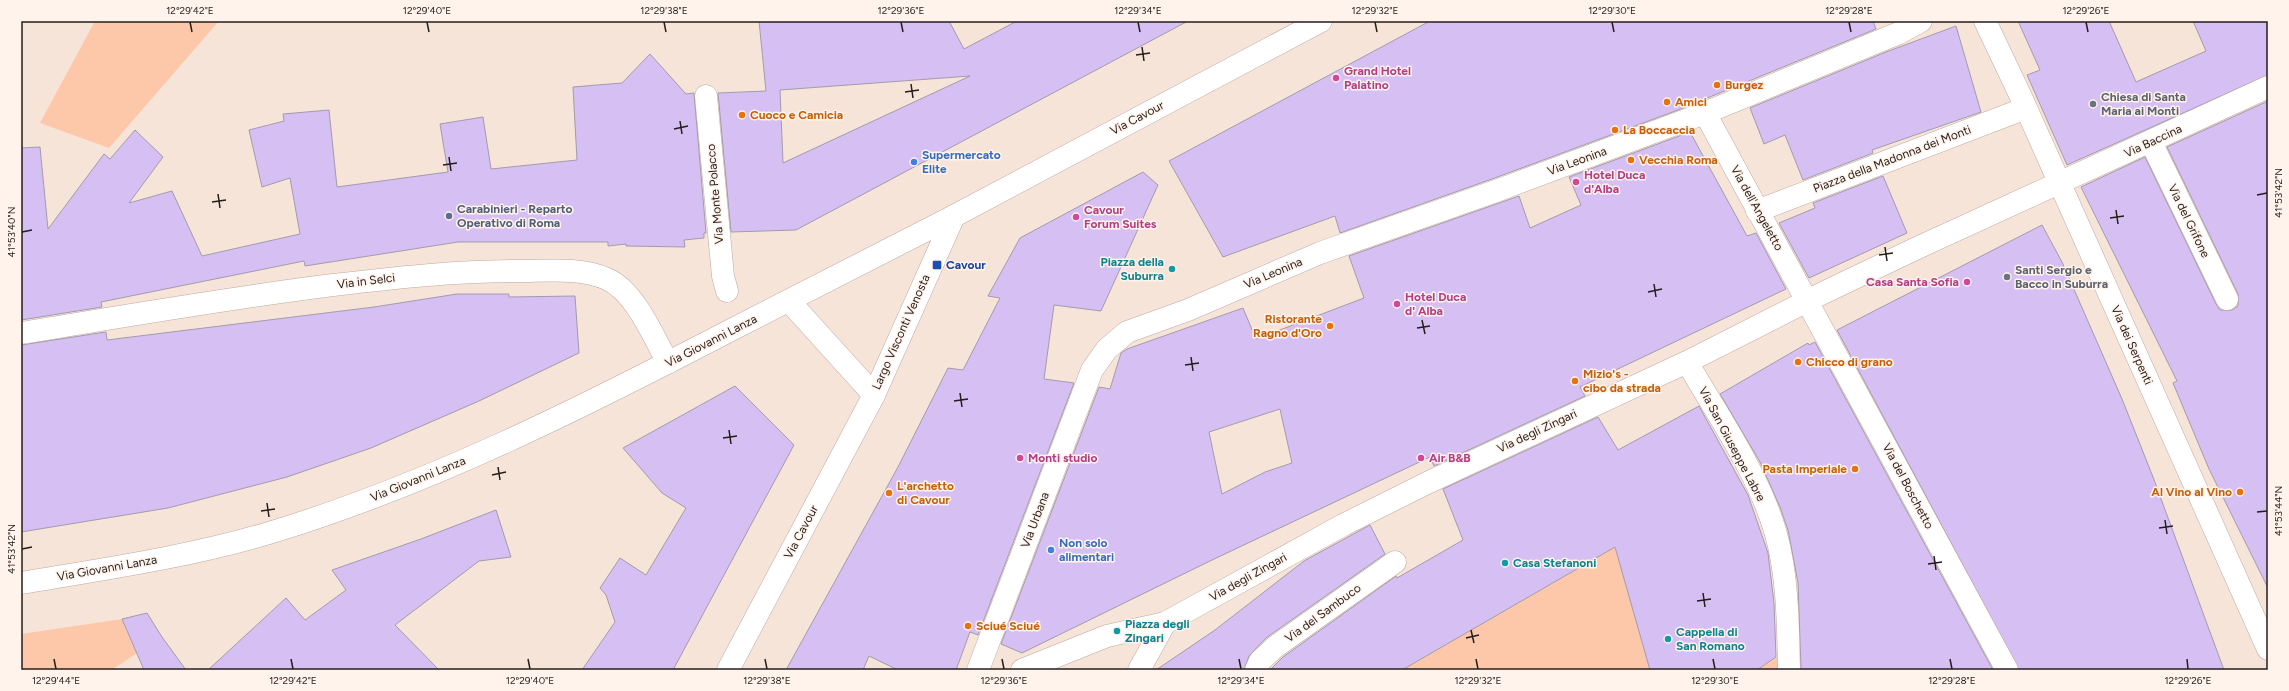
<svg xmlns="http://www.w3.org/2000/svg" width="2289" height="691" font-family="Figtree,sans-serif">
	<rect width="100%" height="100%" fill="#f7e4d9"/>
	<!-- green -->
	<path fill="#fdc8aa" d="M95,21H219L109,148L40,123Z
		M1615,547L1650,670H1402Z
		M122,619L137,653L112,670H21V634Z
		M1779,656L1780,670H1757Z"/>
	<!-- building -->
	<path fill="#d6bff3" stroke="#a29bac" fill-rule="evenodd" d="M759,21H949L964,49L1017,21H1188L796,230L731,232L718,93L766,91ZM970,76L783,163L780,90Z
		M1430,21H1873L1876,29L1678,110L1492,179L1340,233L1335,216L1223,257L1169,161Z
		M2018,21H2109L2136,82L2206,51L2193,21H2268V75L2067,165L2027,75L2040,70Z
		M1956,26L1981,112L1872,150L1873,153L1803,180L1785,135L1764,144L1750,108L1886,52Z
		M650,54L686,94L694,93L706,233H704V238L684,240L685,247L626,246V244L608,246V242H458L305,266L304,261L101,302L102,307L21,320V148L40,147L48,229L104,154L110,159L135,130L163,157L129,203L172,191L202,256L300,234L290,178L262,187L249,130L284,121L283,114L329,110L337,187L448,172L440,124L483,117L491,169L577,160L573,87L622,83Z
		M2268,101V588L2209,469L2173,383L2177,381L2081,187L2145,157L2216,304L2220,310H2232L2238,306V294L2167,147Z
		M1690,132L1747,236L1756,233L1786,289L1580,387L1585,396L1434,466L1430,457L1210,561L1022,653L1001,644L1099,387L1110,389L1121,353L1127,349L1243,308L1256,339L1364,298L1349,256L1519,196L1530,228L1581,205L1569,177ZM1280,409L1292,463L1265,472L1222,494L1209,432Z
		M1143,172L1158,185L1101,311L1054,305L1044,379L1074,383L978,635L970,632L956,670H898L869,656L863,670H786L898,467L948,368L963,370L1000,298L988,296L1020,238Z
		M1883,176L1907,233L1809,278L1779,223L1815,208L1813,203Z
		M2042,225L2062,262L2122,399L2153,477L2224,670H2019L1837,330Z
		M457,294H509V297L575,296L579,353L479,401L371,448L287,477L168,508L21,532V345L106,332L107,340L374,307Z
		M1815,342L1993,670H1801L1798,583L1788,530L1780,507L1760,462L1720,394L1808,343L1809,345Z
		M735,386L794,445L753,521L673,670H582L615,622L606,595L600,588L620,558L646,575L686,508L662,493L623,448Z
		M1699,406L1748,495L1768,553L1774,603L1776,657L1757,670H1650L1615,547L1402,670H1270L1283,657L1396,576L1397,578L1463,540L1443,489L1598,417L1618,450Z
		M496,510L511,557L479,561L395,625L439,670H208L286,598L305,620L346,590L332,570L421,539Z
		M1370,525L1385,554L1266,638L1249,656L1244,670H1156L1215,630L1304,561Z
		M147,613L162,637L186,670H144L122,619Z"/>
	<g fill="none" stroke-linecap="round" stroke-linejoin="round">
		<defs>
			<path id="minor" d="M1985,21L2022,99L2268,649
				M706,96L723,276L727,291
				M1705,113L2007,670
				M2151,142L2227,299
				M1757,211L2026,108
				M789,301L874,395
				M21,333C125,316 228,298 333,285C394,278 455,271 517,271C547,271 580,267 607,279C635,291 654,338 668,363
				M1687,362C1718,416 1759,474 1776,534C1788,577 1788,626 1789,670
				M21,583C104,569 188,557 269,533C431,484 583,407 733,329C806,291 880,254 954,216
				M978,670L1092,370L1107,349L1127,332L1188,310L1320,253L1496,191L1705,113L1899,33L1921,21
				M1022,670L1107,636L1165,623L1343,525L1427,483L1687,362L1825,292L1915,249L2268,87
				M1139,670L1165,623
				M1256,670L1260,661L1275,647L1395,562"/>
			<path id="major" d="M728,670L874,395L954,216L1321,21"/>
		</defs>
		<!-- minor casing -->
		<use href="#minor" stroke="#bdaaa0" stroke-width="23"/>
		<!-- major casing -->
		<use href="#major" stroke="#bdaaa0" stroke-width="23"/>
		<!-- minor -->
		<use href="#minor" stroke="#fff" stroke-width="22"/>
		<!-- major -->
		<use href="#major" stroke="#fff" stroke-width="22"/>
	</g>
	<!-- ticks -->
	<path fill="none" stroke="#251e1b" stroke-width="1.5" d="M190,22L192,32M427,22L429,32M664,22L666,32M901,22L903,32M1138,22L1140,32M1375,22L1377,32M1612,22L1614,32M1849,22L1851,32M2086,22L2088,32M1142,47L1144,61M1136,55L1150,53M911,84L913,98M905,92L919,90M680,121L682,134M674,129L688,126M449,157L451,171M443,165L457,163M218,194L220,208M2257,195L2267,193M212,202L226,200M2116,210L2118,224M2110,218L2124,216M22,232L32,230M1885,247L1887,261M1879,255L1893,253M1654,284L1656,297M1648,292L1662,289M1422,320L1425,334M1417,328L1430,326M1191,357L1193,371M1185,365L1199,363M960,393L962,407M954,401L968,399M729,430L731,444M723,438L737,436M498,467L500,480M492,475L506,472M267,503L269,517M261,511L275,509M2257,512L2267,511M2165,520L2167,534M2159,528L2173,526M22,549L32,547M1934,556L1936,570M1928,564L1942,562M1703,593L1705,607M1697,601L1711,599M1471,630L1474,643M1466,638L1479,635M54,659L56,669M291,659L293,669M528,659L530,669M765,659L767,669M1002,659L1004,669M1239,659L1241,669M1476,659L1478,669M1713,659L1715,669M1950,659L1952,669M2187,659L2188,669"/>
	<!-- markers -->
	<g fill="#d1479c" stroke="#fff3ec" stroke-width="1.5">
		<circle cx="1336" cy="78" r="4"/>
		<circle cx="1576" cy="182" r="4"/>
		<circle cx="1076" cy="217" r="4"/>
		<circle cx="1967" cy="282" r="4"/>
		<circle cx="1397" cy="304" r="4"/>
		<circle cx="1020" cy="458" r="4"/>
		<circle cx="1421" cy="458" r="4"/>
	</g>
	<g fill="#e8710a" stroke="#fff3ec" stroke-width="1.5">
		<circle cx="1717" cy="85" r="4"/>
		<circle cx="1667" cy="102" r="4"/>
		<circle cx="742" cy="115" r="4"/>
		<circle cx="1615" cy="130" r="4"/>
		<circle cx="1631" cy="160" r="4"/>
		<circle cx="1330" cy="326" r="4"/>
		<circle cx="1798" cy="362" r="4"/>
		<circle cx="1575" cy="381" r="4"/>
		<circle cx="1855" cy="469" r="4"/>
		<circle cx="2240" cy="492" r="4"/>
		<circle cx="889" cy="493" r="4"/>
		<circle cx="968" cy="626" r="4"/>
	</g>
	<g fill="#6b7280" stroke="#fff3ec" stroke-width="1.5">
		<circle cx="2093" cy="104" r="4"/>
		<circle cx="2007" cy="277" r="4"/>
	</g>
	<g fill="#3f7fe0" stroke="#fff3ec" stroke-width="1.5">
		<circle cx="914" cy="162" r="4"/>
		<circle cx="1051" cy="550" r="4"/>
	</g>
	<circle fill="#5c6f8a" stroke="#fff3ec" stroke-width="1.5" cx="449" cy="216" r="4"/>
	<rect fill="#1a4fb4" stroke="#fff3ec" stroke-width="1.5" x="932" y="260" width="10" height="10" rx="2"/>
	<g fill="#0f9aa8" stroke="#fff3ec" stroke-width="1.5">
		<circle cx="1172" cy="269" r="4"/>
		<circle cx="1505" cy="563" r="4"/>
		<circle cx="1117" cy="631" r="4"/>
		<circle cx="1668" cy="639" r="4"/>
	</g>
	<g text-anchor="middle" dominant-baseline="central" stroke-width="3" stroke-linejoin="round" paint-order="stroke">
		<!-- hotel labels -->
		<g font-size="12" font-weight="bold" fill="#b23c85" stroke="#fff3ec" text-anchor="start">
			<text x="1344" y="71">Grand Hotel<tspan x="1344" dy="14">Palatino</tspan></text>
			<text x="1584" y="175">Hotel Duca<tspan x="1584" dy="14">d'Alba</tspan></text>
			<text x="1084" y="210">Cavour<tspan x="1084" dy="14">Forum Suites</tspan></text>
			<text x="1959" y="282" text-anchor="end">Casa Santa Sofia</text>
			<text x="1405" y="297">Hotel Duca<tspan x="1405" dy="14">d' Alba</tspan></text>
			<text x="1028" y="458">Monti studio</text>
			<text x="1429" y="458">Air B&amp;B</text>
		</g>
		<!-- food labels -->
		<g font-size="12" font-weight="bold" fill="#c56008" stroke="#fff3ec" text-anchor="start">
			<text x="1725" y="85">Burgez</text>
			<text x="1675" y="102">Amici</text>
			<text x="750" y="115">Cuoco e Camicia</text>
			<text x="1623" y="130">La Boccaccia</text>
			<text x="1639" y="160">Vecchia Roma</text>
			<text x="1322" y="319" text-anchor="end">Ristorante<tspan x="1322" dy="14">Ragno d'Oro</tspan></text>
			<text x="1806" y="362">Chicco di grano</text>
			<text x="1583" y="374">Mizio's -<tspan x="1583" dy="14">cibo da strada</tspan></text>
			<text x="1847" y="469" text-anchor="end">Pasta Imperiale</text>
			<text x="897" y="486">L'archetto<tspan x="897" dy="14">di Cavour</tspan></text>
			<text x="2232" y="492" text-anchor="end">Al Vino al Vino</text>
			<text x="976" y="626">Sciué Sciué</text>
		</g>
		<!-- worship labels -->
		<g font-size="12" font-weight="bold" fill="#5b616d" stroke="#fff3ec" text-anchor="start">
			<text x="2101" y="97">Chiesa di Santa<tspan x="2101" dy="14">Maria ai Monti</tspan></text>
			<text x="2015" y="270">Santi Sergio e<tspan x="2015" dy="14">Bacco in Suburra</tspan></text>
		</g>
		<!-- street labels -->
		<g font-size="12" fill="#251e1b" stroke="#fff3ec">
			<text transform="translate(1137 118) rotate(-28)">Via Cavour</text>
			<text transform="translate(2153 141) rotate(-25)">Via Baccina</text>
			<text transform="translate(1892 159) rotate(-21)">Piazza della Madonna dei Monti</text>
			<text transform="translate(1577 161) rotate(-20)">Via Leonina</text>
			<text transform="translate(715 194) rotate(-95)">Via Monte Polacco</text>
			<text transform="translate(1757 208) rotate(61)">Via dell'Angeletto</text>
			<text transform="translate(2189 221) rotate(64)">Via del Grifone</text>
			<text transform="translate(1273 273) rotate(-23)">Via Leonina</text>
			<text transform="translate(366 281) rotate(-7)">Via in Selci</text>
			<text transform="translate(901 332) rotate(-66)">Largo Visconti Venosta</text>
			<text transform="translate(711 341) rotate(-27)">Via Giovanni Lanza</text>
			<text transform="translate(2132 345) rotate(66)">Via dei Serpenti</text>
			<text transform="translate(1537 431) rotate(-25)">Via degli Zingari</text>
			<text transform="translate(1732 444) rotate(62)">Via San Giuseppe Labre</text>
			<text transform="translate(418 479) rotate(-22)">Via Giovanni Lanza</text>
			<text transform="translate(1908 486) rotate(62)">Via del Boschetto</text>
			<text transform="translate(1035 520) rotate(-69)">Via Urbana</text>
			<text transform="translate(801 532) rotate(-62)">Via Cavour</text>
			<text transform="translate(107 568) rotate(-10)">Via Giovanni Lanza</text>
			<text transform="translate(1248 577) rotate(-29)">Via degli Zingari</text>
			<text transform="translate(1323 613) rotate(-36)">Via del Sambuco</text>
		</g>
		<!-- shop labels -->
		<g font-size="12" font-weight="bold" fill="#366cbe" stroke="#fff3ec" text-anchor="start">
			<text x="922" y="155">Supermercato<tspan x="922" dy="14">Elite</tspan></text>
			<text x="1059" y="543">Non solo<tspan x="1059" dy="14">alimentari</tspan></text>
		</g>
		<!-- service labels -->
		<g font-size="12" font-weight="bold" fill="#4e5e75" stroke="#fff3ec" text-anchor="start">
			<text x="457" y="209">Carabinieri - Reparto<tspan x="457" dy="14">Operativo di Roma</tspan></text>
		</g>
		<!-- culture labels -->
		<g font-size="12" font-weight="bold" fill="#0d838f" stroke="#fff3ec" text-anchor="start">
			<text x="1164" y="262" text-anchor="end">Piazza della<tspan x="1164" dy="14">Suburra</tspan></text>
			<text x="1513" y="563">Casa Stefanoni</text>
			<text x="1125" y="624">Piazza degli<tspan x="1125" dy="14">Zingari</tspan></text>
			<text x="1676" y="632">Cappella di<tspan x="1676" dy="14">San Romano</tspan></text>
		</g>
		<!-- transit labels -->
		<g font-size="12" font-weight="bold" fill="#164399" stroke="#fff3ec" text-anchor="start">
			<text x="946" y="265">Cavour</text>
		</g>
	</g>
	<!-- border -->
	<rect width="2289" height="691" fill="none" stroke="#fff3ec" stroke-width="44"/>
	<rect x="22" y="22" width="2245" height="647" fill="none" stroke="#251e1b" stroke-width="1.5"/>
	<g font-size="10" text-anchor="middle" fill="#251e1b">
		<text x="190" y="14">12°29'42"E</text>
		<text x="427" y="14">12°29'40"E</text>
		<text x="664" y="14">12°29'38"E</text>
		<text x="901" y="14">12°29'36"E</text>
		<text x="1138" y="14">12°29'34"E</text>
		<text x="1375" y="14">12°29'32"E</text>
		<text x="1612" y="14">12°29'30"E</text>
		<text x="1849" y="14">12°29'28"E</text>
		<text x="2086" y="14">12°29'26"E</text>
		<text transform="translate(2278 193) rotate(-90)" y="4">41°53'42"N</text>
		<text transform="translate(11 232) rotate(-90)" y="4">41°53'40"N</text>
		<text transform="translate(2278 511) rotate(-90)" y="4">41°53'44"N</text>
		<text transform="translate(11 549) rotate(-90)" y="4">41°53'42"N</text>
		<text x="56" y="684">12°29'44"E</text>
		<text x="293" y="684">12°29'42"E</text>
		<text x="530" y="684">12°29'40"E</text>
		<text x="767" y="684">12°29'38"E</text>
		<text x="1004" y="684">12°29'36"E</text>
		<text x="1241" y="684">12°29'34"E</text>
		<text x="1478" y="684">12°29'32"E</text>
		<text x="1715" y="684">12°29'30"E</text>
		<text x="1952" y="684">12°29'28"E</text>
		<text x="2188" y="684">12°29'26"E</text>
	</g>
</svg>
